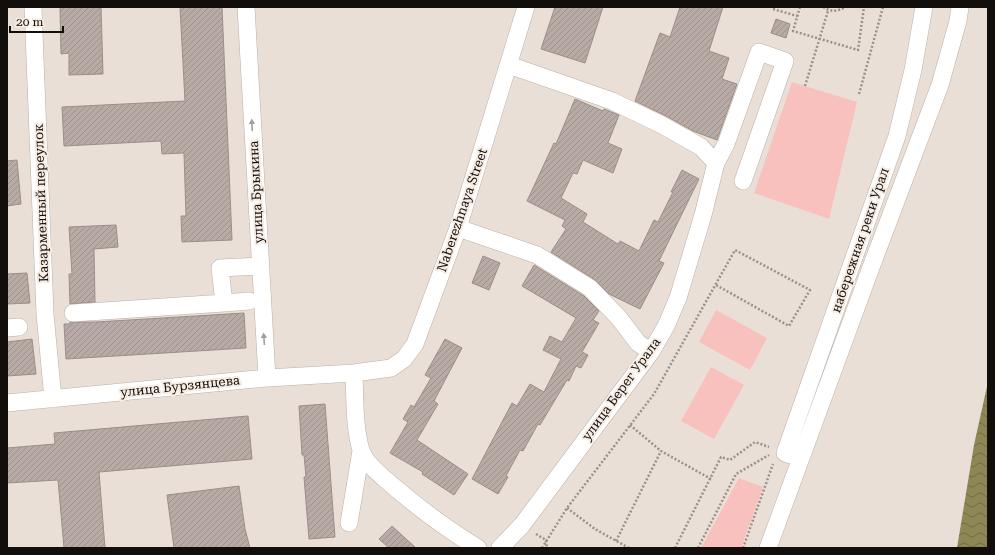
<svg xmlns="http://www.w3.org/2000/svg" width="995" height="555" font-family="'Roboto Serif',serif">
	<defs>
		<pattern id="water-waves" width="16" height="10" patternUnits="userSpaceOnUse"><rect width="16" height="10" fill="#8d8655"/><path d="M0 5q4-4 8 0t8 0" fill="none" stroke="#726c45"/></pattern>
		<pattern id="building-hatch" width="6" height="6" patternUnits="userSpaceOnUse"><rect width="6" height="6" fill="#b8aaa5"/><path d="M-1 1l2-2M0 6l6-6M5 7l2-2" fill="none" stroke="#9d918d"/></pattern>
	</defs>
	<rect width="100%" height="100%" fill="#eadfd6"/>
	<!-- green -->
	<path fill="#f8c1bd" d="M792,82L857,102L829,219L754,193Z
		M716,310L767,338L750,370L699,342Z
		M711,367L744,385L714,439L681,421Z
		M739,478L763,487L741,548H701Z"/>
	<!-- water -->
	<path fill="url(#water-waves)" d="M988,382V548H957L974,445Z"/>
	<!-- building -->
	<path fill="url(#building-hatch)" stroke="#9b8e88" d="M60,7H101L103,74L69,75V53L61,54Z
		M180,7H222L232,240L182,242L181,216H186L184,153L162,154L161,141L64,146L62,107L185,101Z
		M555,7H603L585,63L541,49Z
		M680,7H723L709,51L729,58L722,79L737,84L717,140L693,131L666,116L635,101L660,33L670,37Z
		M776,19L790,24L786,38L771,33Z
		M575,99L603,111L604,109L619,115L608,143L622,149L613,173L583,160L577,174L573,173L561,198L587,214L583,222L618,244L620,241L639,251L654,220L658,222L673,192H671L682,170L699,179L659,261L664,263L640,309L609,294L595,280L551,252L566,229L562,226L565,220L527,201L554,143L556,144Z
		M17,160L21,204L7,206V161Z
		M116,225L118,247L94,249L95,302L70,304L69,274H72L69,227Z
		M483,256L500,263L489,290L472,283Z
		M534,265L584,296L599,311L593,320L599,323L582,352L588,355L581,368L576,366L569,381L567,380L540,425L538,424L523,451L520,450L506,476L508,477L498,494L472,479L512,403L517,406L530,384L544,392L561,359L543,350L550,336L562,342L576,318L522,286Z
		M27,273L30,303L7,304V274Z
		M244,313L246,348L66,359L64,324H70V322H96Z
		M32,339L36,374L7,376V342Z
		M445,339L462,348L434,401L438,404L417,440L468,474L454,495L422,474L423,472L390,453L408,422L403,419L411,405L414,407L431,378L425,375Z
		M325,404L335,537L309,539L304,477H306L304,455H302L299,406Z
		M248,416L252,459L99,472L105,548H64L58,480L7,483V448L55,444L54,433Z
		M239,486L245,529L250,548H174L167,495Z
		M392,526L416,548H389L379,539Z"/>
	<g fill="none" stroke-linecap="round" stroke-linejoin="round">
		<defs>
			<path id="minor" d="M33,7L45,314L53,399
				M246,7L267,378
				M509,65L612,101L662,125L701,147L716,163
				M458,228L537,255L590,288L619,318L638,343L651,352
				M224,303L249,301
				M73,313L224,303L220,268L260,266
				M7,328L19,327
				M354,373C355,397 354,427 361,450C366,465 382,476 393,486C420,509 448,530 478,548
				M7,403L267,378L354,373L391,368L404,359L415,344L458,228L526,7
				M800,458L785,453L897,136L913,70L924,7
				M349,523L361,451
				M500,548L522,525L651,352L666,326L678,298L703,215L716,163L726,144L759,52L785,61L743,181
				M768,548L870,270L940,85L958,21L960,7"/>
		</defs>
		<!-- minor casing -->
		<use href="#minor" stroke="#baafa6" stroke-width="18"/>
		<!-- path -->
		<path stroke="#99918a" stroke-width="2.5" stroke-dasharray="2 2" stroke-linecap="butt" d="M800,7L793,31L858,50L864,7
			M823,7C831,12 837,12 845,7
			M773,9L797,16
			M805,86L828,11
			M859,94L883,7
			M630,425L661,451L711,479
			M567,508L595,529L629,548
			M536,534L546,540L547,548
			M616,541L661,451
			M542,548L567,508L654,394L735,250L810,290L789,326L716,285
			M675,548L721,457L730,460L755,442L769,447
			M698,548L736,474L769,455
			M743,548L773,464"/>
		<!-- minor -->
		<use href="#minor" stroke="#fff" stroke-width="17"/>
	</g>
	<!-- one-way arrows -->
	<defs><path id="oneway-solid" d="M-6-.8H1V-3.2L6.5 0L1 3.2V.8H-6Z"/></defs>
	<g fill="#a09f9d">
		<use href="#oneway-solid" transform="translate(252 125) rotate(-93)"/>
		<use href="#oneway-solid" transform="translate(264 339) rotate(-94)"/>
	</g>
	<g text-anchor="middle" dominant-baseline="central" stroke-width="4" stroke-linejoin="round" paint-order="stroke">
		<!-- street labels -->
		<g font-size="13" fill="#120e0b" stroke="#f7ece3">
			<text transform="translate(256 192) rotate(-93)">улица Брыкина</text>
			<text transform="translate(41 203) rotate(-92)">Казарменный переулок</text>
			<text transform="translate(462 210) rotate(-71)">Naberezhnaya Street</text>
			<text transform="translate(860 240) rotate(-71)">набережная реки Урал</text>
			<text transform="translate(180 386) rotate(-6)">улица Бурзянцева</text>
			<text transform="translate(621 389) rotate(-54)">улица Берег Урала</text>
		</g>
	</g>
	<!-- border -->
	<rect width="995" height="555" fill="none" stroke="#120e0b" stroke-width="16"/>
	<!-- scale -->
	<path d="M10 26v6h53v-6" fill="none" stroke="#120e0b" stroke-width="2"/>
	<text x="16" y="26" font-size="12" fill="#120e0b" stroke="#f7ece3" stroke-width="3" paint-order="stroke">20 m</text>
</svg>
